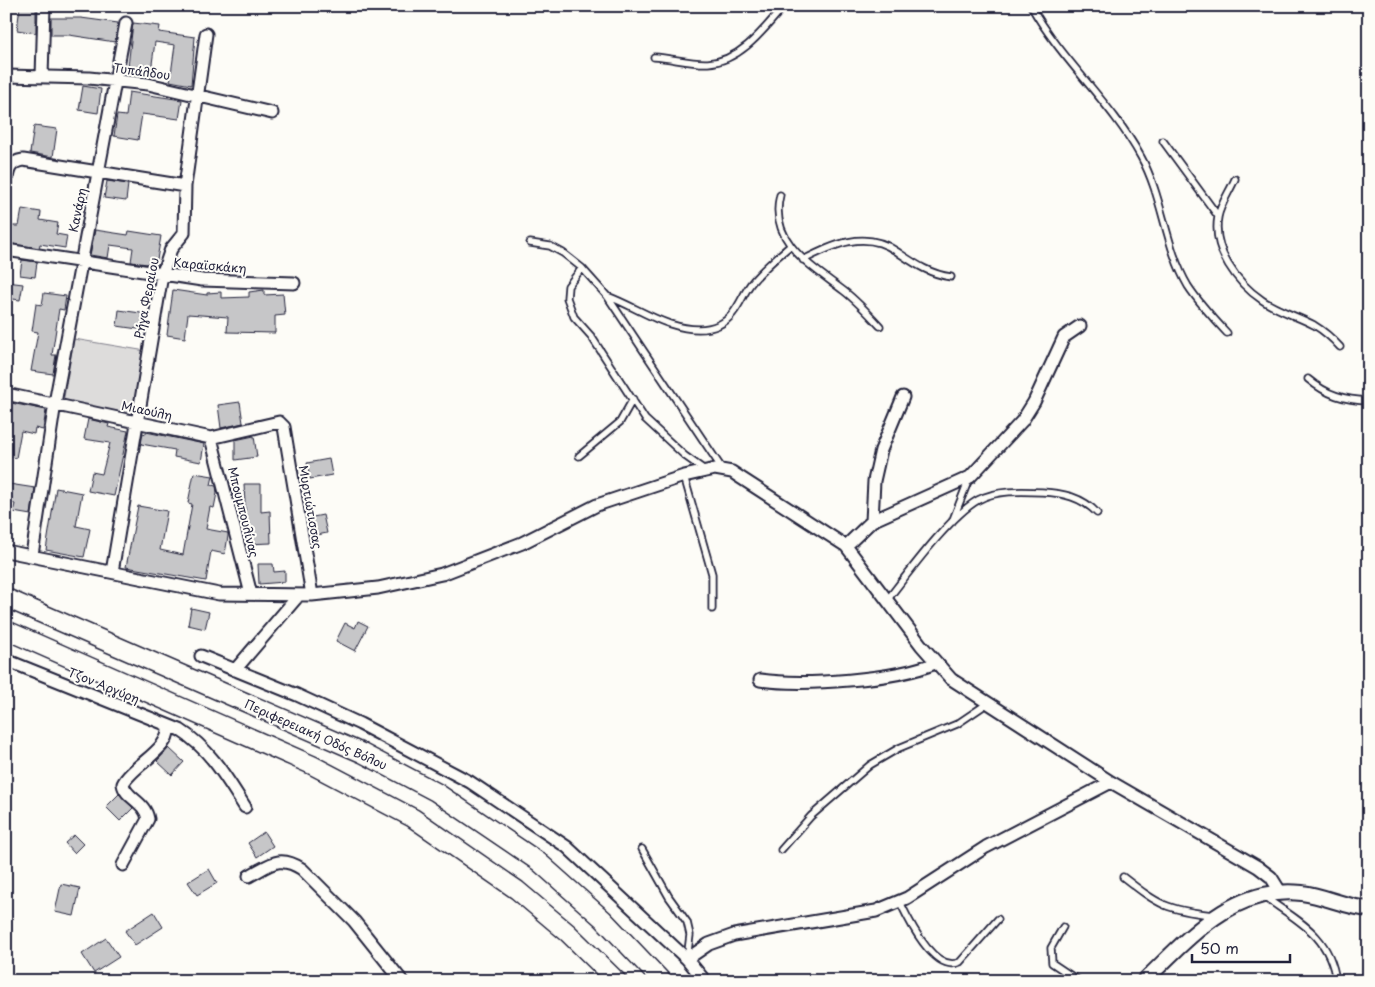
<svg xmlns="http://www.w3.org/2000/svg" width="1375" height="987" font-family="'Playpen Sans',sans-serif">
	<rect width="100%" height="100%" fill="#fdfcf7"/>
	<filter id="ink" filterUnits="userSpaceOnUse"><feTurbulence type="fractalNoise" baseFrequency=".02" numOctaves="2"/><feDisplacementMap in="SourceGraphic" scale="10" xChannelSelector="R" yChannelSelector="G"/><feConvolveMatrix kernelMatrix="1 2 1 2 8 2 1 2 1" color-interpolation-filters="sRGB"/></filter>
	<g filter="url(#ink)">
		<!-- green -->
		<path fill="#dddcdb" stroke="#807f8b" d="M74,339L146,351L135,416L63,403Z"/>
		<!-- building -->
		<path fill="#c6c6c8" stroke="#22223b" d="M20,6H36V33L17,30Z
			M51,18H81L118,23L115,42L69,35H51Z
			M133,23L160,26L159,32L195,37L191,85L170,81L175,45L155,42L151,71L128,67Z
			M83,86L101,89L98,113L79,110Z
			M129,92L182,100L179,119L142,114L138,140L114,136L117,115L126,116Z
			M34,126L57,129L53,157L30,153Z
			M107,181L128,184L126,201L104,198Z
			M22,209L41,212L40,220L58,223L56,234L67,236L65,248L40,244L39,248L6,243V226H19Z
			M95,230L128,235L129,231L161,236L156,265L131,262L133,248L110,245L108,258L90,255Z
			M22,260L37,262L35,277L20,275Z
			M7,282L23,284L20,300L6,298Z
			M173,290L207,295V293L221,292V298L249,297V292L264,290V295L283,294L285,315L275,316V333L227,332L228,317L188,314L185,338L167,335Z
			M44,293L66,296L64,310L59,309L52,355H56L53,374L31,371L38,332L32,331L36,304L42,305Z
			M119,310L148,314L145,330L117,326Z
			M6,402L46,410L43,430L35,428L34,434L21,431L16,458L6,456L11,423L6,422Z
			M240,402L243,423L221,428L218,405Z
			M88,419L109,424L108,427L128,431L114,496L88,491L92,472L102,474L110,443L84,439Z
			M146,432L204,444L201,462L174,457L175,450L141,444L143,433L146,434Z
			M254,436L257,457L235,460V440Z
			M329,459L332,475L310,479L307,463Z
			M194,473L213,476L211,485L216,486L217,493L214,508L210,507L206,529L228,533V536L225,554L211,551L206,581L126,567L138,506L167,511L160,550L183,555L192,504L188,503Z
			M9,484L35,488L31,515L13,512L15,504L6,502Z
			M244,484H261V512L270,511L271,543L247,544Z
			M56,488L82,493L76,526L90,529L84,557L46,550Z
			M323,515L327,533L312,536L308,518Z
			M258,564H273L274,572L285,571V582L259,584Z
			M191,608L209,612L205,629L188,625Z
			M358,621L368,626L355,651L336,641L345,623L355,628Z
			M169,748L184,762L172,775L157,761Z
			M119,794L133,808L120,821L106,807Z
			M264,832L273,846L257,857L248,843Z
			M74,835L83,844L74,853L65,843Z
			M209,869L217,883L197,895L188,882Z
			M61,884L80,888L74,916L55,912Z
			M154,912L163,927L135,945L125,931Z
			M106,938L119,957L94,973L82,954Z"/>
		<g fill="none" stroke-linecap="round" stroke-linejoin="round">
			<defs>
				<path id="service" d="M1031,6C1062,61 1111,102 1141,157C1163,197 1165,247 1188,286C1199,303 1213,318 1227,333
					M654,57C672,58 691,64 708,63C741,61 765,28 784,6
					M1163,141L1218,216
					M1235,179C1230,191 1220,205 1218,217C1212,250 1237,283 1262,300C1278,311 1297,316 1314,325C1324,331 1332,338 1340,347
					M780,195C768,242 813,267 844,291C857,301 869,314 880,326
					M530,243L550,246L563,253L582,268L607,296L723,470
					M803,260C833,245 865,229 896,251C914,263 929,274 951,277
					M582,268L568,286L567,298L574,317L591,336L645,419L685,456L706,471
					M607,296C629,304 648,317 670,324C692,331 718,333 733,313C741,303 745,290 753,281C764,268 777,257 790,246
					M1308,379C1327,395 1344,400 1369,401
					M579,456L620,422L633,399
					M684,476L712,574V609
					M952,522L969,479
					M888,599C909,572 950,516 978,500C996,490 1022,491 1042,492C1063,493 1082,497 1097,513
					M642,849L669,897L687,922L690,935L687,959
					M781,850L811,816L870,765L899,748L957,724L988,703
					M1123,877C1159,905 1166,910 1213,915
					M1266,898C1300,922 1330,936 1336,981
					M900,902C908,919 934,974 960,962L998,919
					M1063,927L1051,948L1052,963L1079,981"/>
				<path id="minor" d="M6,76L89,78L148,84L272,113
					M42,77L44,6
					M6,183C8,171 9,162 23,160L185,186
					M6,250L202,280L294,283
					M6,394L211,438L279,422L284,427L312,595
					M211,438L251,594
					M872,521L874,481L881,450L903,397
					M846,546L872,521L970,477L1022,421L1034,402L1064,337L1080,326
					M6,551L219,594L312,595L378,588L442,574L522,543L597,505L684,476L715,469L732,472L741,478L846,546L921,645L951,679L1111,782L1258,867L1271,877L1281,893
					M32,555L55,403L126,23
					M112,572L162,275L171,249L184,233L185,186L206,34
					M201,656L297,695L360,724L470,782L567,847L687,959L705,981
					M6,660L180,730C210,749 226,777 245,807
					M235,670L299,595
					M760,680C803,686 896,680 935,663
					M123,865L148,819C145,801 125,798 123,784C132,765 175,747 167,725
					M249,876C270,865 279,854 302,869L354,921L402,981
					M687,959L709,944L734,935L876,911L907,898L986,847L1111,782"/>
				<path id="tertiary" d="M1144,981C1189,938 1233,885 1302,893C1325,896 1346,907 1369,909"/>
				<path id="primary" d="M6,598L362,753L436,792L539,862L603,919L662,981
					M6,630L312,765L413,818L517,890L568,933L617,981"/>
			</defs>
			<!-- service casing -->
			<use href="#service" stroke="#22223b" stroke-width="9"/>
			<!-- minor casing -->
			<use href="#minor" stroke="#22223b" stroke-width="15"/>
			<!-- tertiary casing -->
			<use href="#tertiary" stroke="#22223b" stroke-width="18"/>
			<!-- primary casing -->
			<use href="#primary" stroke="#22223b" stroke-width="21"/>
			<!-- service -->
			<use href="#service" stroke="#fdfcf7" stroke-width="5.5"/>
			<!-- minor -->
			<use href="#minor" stroke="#fdfcf7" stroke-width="11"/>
			<!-- tertiary -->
			<use href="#tertiary" stroke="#fdfcf7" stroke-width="14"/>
			<!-- primary -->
			<use href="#primary" stroke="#fdfcf7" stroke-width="18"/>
		</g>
	</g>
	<g text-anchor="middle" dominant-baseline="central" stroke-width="4" stroke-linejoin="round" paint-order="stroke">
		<!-- street labels -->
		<g font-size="12" fill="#22223b" stroke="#fdfcf7">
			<text transform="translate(142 71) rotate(8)">Τυπάλδου</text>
			<text transform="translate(77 210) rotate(-78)">Κανάρη</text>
			<text transform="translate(210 265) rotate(5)">Καραϊσκάκη</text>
			<text transform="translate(146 298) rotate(-79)">Ρήγα Φεραίου</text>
			<text transform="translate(147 410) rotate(12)">Μιαούλη</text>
			<text transform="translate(311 507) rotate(80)">Μυρτιώτισσας</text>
			<text transform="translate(244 512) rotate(76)">Μπουμπουλίνας</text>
			<text transform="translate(104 685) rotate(22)">Τζον Αργύρη</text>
			<text transform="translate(316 734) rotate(24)">Περιφερειακή Οδός Βόλου</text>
		</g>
	</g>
	<!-- margin -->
	<rect width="1375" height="987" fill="none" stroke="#fdfcf7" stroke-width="25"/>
	<rect x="12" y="12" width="1350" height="962" fill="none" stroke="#22223b" stroke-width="2" filter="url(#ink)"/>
	<!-- scale -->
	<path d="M1192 954v8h98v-8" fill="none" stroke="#22223b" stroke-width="2.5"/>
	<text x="1200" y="954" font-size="15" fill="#22223b" stroke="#fdfcf7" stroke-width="4" paint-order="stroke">50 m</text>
</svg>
